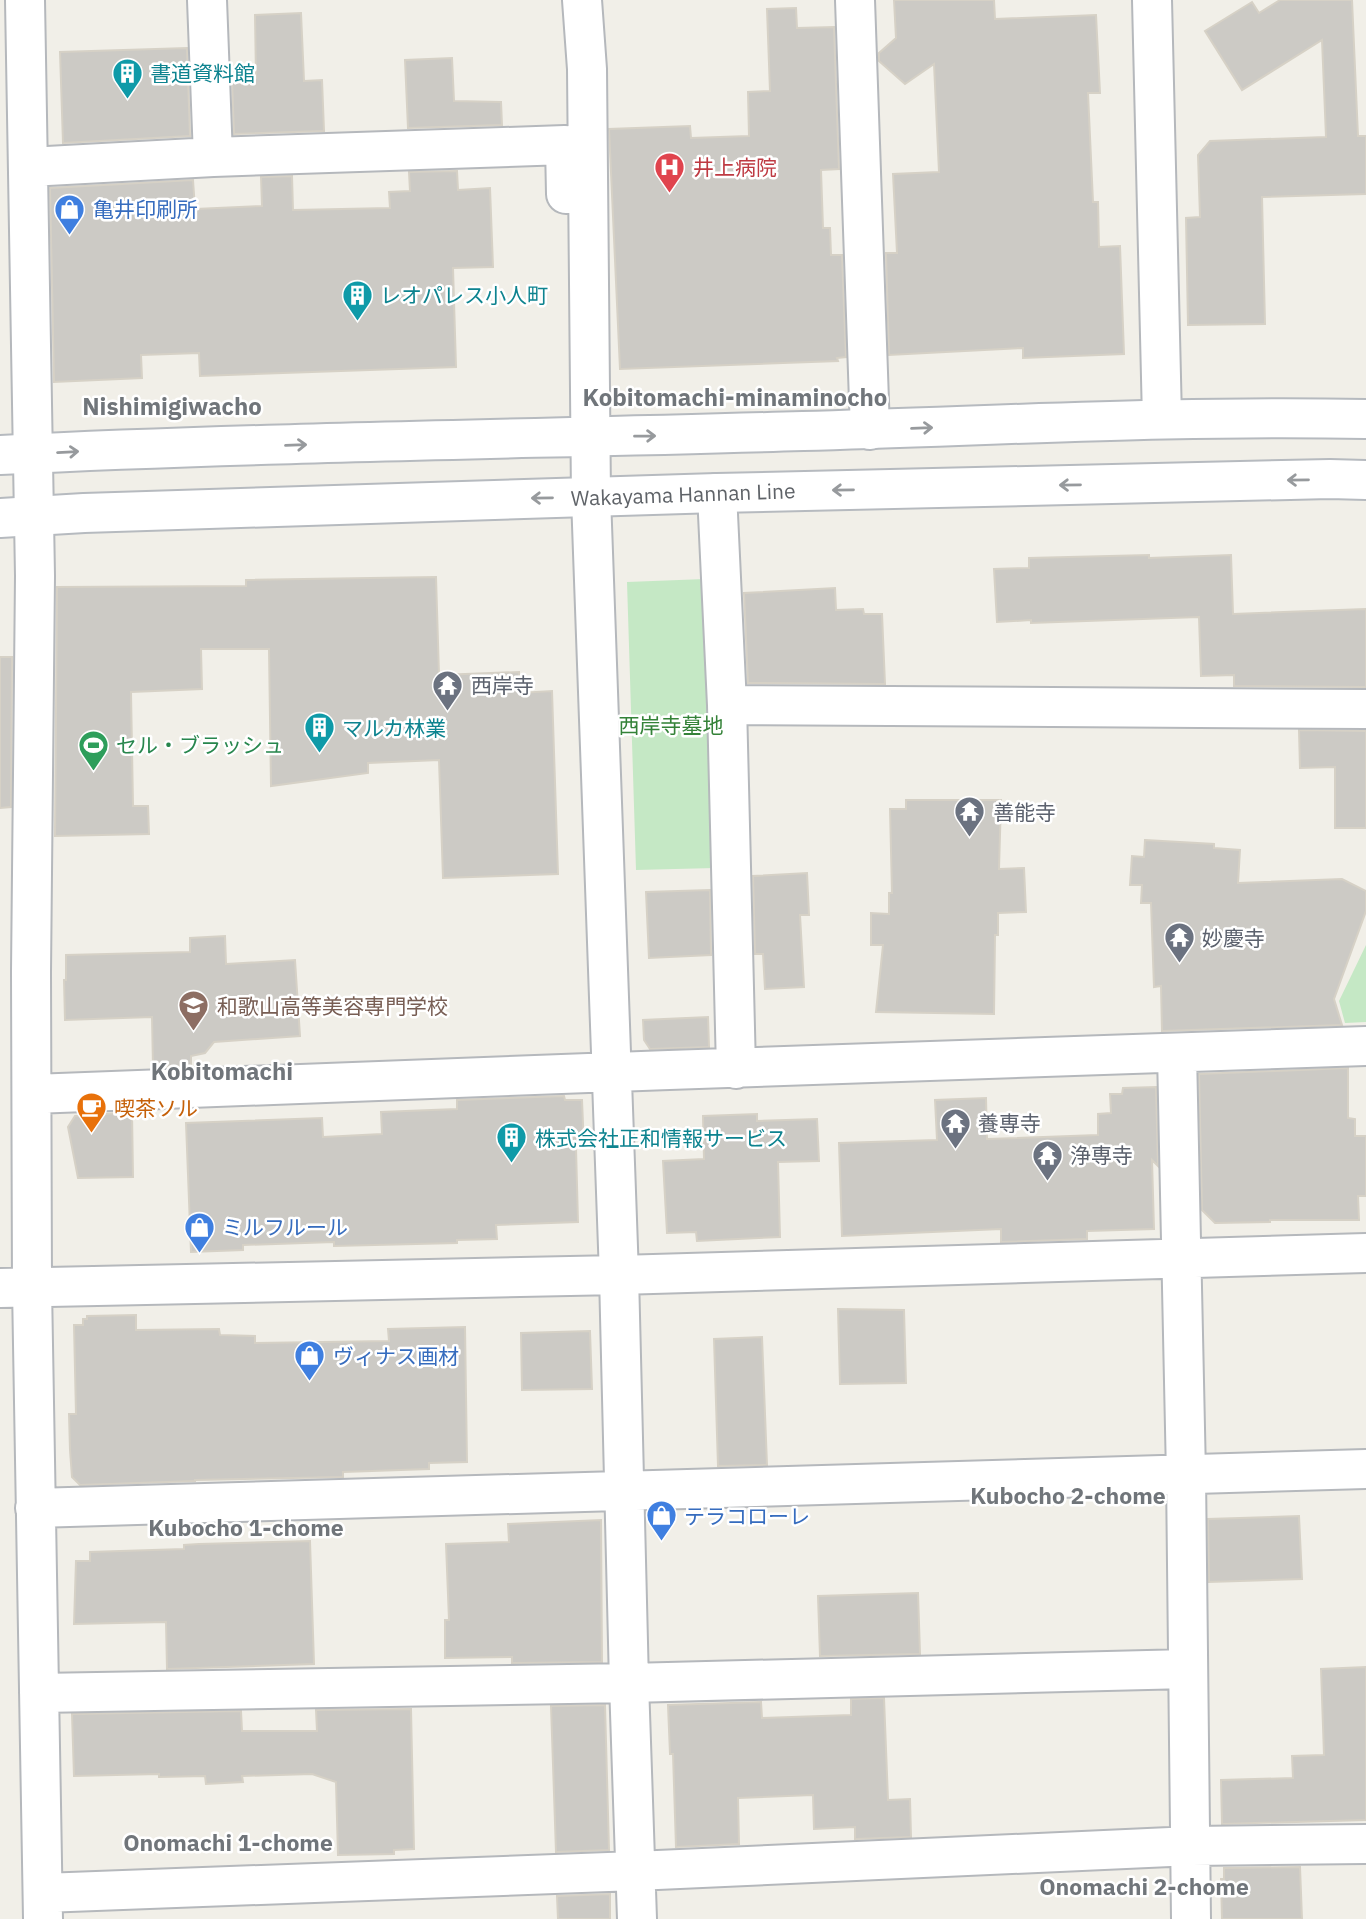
<svg xmlns="http://www.w3.org/2000/svg" width="1366" height="1919" font-family="'IBM Plex Sans','Noto Sans JP',sans-serif">
	<rect width="100%" height="100%" fill="#f1efe8"/>
	<!-- green -->
	<path fill="#c5e8c5" d="M705,579L715,868L636,870L627,582Z
		M1366,945V1022L1345,1023L1339,1001Z"/>
	<!-- building -->
	<path fill="#cccac5" stroke="#d6d1c6" stroke-width="2" d="M894,0H994L995,19L1096,15L1100,93H1088L1093,202H1098L1099,247L1120,246L1124,354L1023,358V348L889,355L886,253H897L893,174L939,172L934,64L905,84L879,61V53L896,38Z
		M1280,0H1352L1358,136H1366V194L1262,197L1265,324L1188,325L1186,218L1200,217L1198,155L1210,141L1326,137L1322,40L1242,90L1205,31L1252,2L1259,13Z
		M796,8L797,28L834,27L839,169L821,170L823,228H830L831,255H842L846,357L837,358L838,361L620,369L609,129L690,126L691,138L749,136L748,92L770,91L767,9Z
		M301,13L304,81L322,80L324,131L234,134L232,80L256,78L255,15Z
		M187,48L190,136L63,143L60,52Z
		M452,58L454,101L501,102L502,125L408,128L405,60Z
		M457,171L458,190L490,188L493,267L453,268L456,367L200,376L199,353L141,355L142,378L54,382L50,188L193,180L195,209L262,206L261,177L292,176L293,210L390,208L389,192L410,191L409,172Z
		M1149,555V558L1231,555L1233,614L1366,609V687L1234,686V675L1201,676L1199,617L1031,623V620L997,622L994,569L1029,568V558Z
		M436,577L439,675L519,672V693L552,691L558,874L443,878L439,760L368,763V773L271,786L269,649H201L202,689L131,692L133,806H148L149,834L55,836L57,587L246,586V580Z
		M835,588L836,610L863,609L864,614H882L885,684L748,683L744,593Z
		M0,657H12L11,807L0,808Z
		M1299,730L1366,731V828H1335V767L1300,768Z
		M906,800H1001L999,869L1024,868L1026,912L998,913V935H995L994,1014L876,1012L883,945H871V913L889,914V893H892L890,809H906Z
		M1145,840L1214,844V848L1240,850L1238,883L1342,879L1366,891V911L1334,999L1342,1025L1162,1031L1161,986L1154,987L1151,903H1141L1142,885H1130L1132,856L1144,857Z
		M807,873L809,915H800L804,987L765,989L763,954H755L753,876Z
		M710,890L711,955L649,958L646,892Z
		M225,936L226,964L295,960L300,1036L214,1042L205,1053L191,1056V1066L153,1067L152,1017L65,1020L64,980H66V955L190,952V938Z
		M708,1017L709,1047L650,1049L644,1040L643,1020Z
		M1348,1068V1118L1355,1119V1136H1366V1196H1358L1359,1220H1270V1222L1215,1223L1202,1210L1199,1074Z
		M1156,1087L1158,1166L1152,1160L1154,1229L1087,1231V1239L1001,1242V1229L842,1236L839,1143L937,1140L935,1100L986,1098L987,1139L1098,1135V1114L1111,1113L1110,1094H1122L1123,1088Z
		M564,1096L565,1100H582L584,1148H576L578,1222L496,1225L497,1239L457,1240V1243L334,1246V1242L243,1245V1250L191,1252L186,1123L322,1118L323,1137L382,1134L381,1112L457,1109V1100Z
		M132,1112L133,1177L78,1178L68,1127L75,1116Z
		M757,1114V1121L817,1119L819,1161L778,1162L780,1237L697,1241L696,1232L667,1233L663,1161L704,1159L703,1116Z
		M838,1309L904,1310L906,1383L840,1384Z
		M136,1315V1330L219,1329L220,1335L255,1336V1343L389,1341L388,1329L465,1327L467,1462L429,1463V1469L343,1472V1477L195,1480V1481L80,1485L72,1477L70,1450L69,1414H76L74,1325H83V1319H87V1316Z
		M590,1331L592,1389L522,1390L521,1333Z
		M762,1337L767,1465L718,1466L714,1339Z
		M1299,1516L1302,1579L1209,1582L1208,1519Z
		M601,1520L602,1662L512,1663V1657L445,1658V1620H449L446,1544L509,1542L508,1524Z
		M310,1541L314,1664L167,1669L166,1622L74,1624L76,1561H90V1552L184,1549V1545L199,1544Z
		M918,1593L920,1654L820,1656L818,1596Z
		M1366,1667V1820L1222,1824L1221,1780L1293,1778L1292,1756L1324,1755L1321,1669Z
		M884,1698L888,1800L910,1799L911,1837L855,1839V1827L814,1829L813,1795L738,1798L739,1844L676,1847L673,1754H670L668,1705L761,1702L762,1718L851,1715V1699Z
		M605,1705L609,1850L556,1852L551,1706Z
		M411,1709L414,1849L394,1850V1854L338,1855L336,1782L312,1774L242,1776L243,1782L206,1784L205,1776L159,1777V1774L74,1776L72,1714L241,1711L242,1731H317L316,1710Z
		M1300,1867L1302,1919H1222L1221,1879H1224V1868Z
		M610,1894V1919H558L557,1896Z"/>
	<g fill="none" stroke-linecap="round" stroke-linejoin="round">
		<defs>
			<path id="minor" d="M25,0L35,576L31,972L32,1287L43,1919
				M207,0L213,157
				M582,0L587,69L591,497L619,1275L629,1683L637,1919
				M855,0L870,430
				M1152,0L1162,419
				M29,167L213,157L565,145L566,194
				M717,493L727,705L736,1069
				M727,705L1366,709
				M1177,1053L1186,1475L1191,1919
				M33,1094C477,1076 922,1061 1366,1046
				M0,1288L619,1275L1366,1253
				M35,1508L1366,1469
				M39,1693L629,1683L1188,1669
				M43,1893L635,1871L1192,1846L1366,1844"/>
			<path id="secondary" d="M0,455C268,442 535,439 803,431C991,426 1178,415 1366,419
				M0,518L84,513L717,493L1330,479L1366,480"/>
		</defs>
		<!-- minor casing -->
		<use href="#minor" stroke="#b5b8bc" stroke-width="42"/>
		<!-- secondary casing -->
		<use href="#secondary" stroke="#b6babf" stroke-width="42"/>
		<!-- minor -->
		<use href="#minor" stroke="#fff" stroke-width="38"/>
		<!-- secondary -->
		<use href="#secondary" stroke="#fff" stroke-width="38"/>
	</g>
	<!-- one-way arrows -->
	<defs><path id="oneway-shaft" d="M-6 0H5M1.5-3L5.5 0L1.5 3" fill="none" stroke-width="1.6" stroke-linecap="round" stroke-linejoin="round" transform="scale(1.75)"/></defs>
	<g stroke="#979a9d">
		<use href="#oneway-shaft" transform="translate(922 428) rotate(-2)"/>
		<use href="#oneway-shaft" transform="translate(645 436) rotate(-1)"/>
		<use href="#oneway-shaft" transform="translate(296 445) rotate(-2)"/>
		<use href="#oneway-shaft" transform="translate(68 452) rotate(-3)"/>
		<use href="#oneway-shaft" transform="translate(1298 480) rotate(179)"/>
		<use href="#oneway-shaft" transform="translate(1070 485) rotate(179)"/>
		<use href="#oneway-shaft" transform="translate(843 490) rotate(179)"/>
		<use href="#oneway-shaft" transform="translate(542 498) rotate(179)"/>
	</g>
	<!-- icons -->
	<defs>
		<symbol id="building-pin" viewBox="-11 -11 22 30"><path d="M0 17L-7.5 6A9.5 9.5 0 1 1 7.5 6Z" fill="#0f9aa8" stroke="#fff"/><path d="M-4-6H4V6H1V3H-1V6H-4ZM-2.5-4.3h1.7v1.8h-1.7ZM.8-4.3h1.7v1.8H.8ZM-2.5-1h1.7V.8h-1.7ZM.8-1h1.7V.8H.8Z" fill="#fff"/></symbol>
		<symbol id="hospital-pin" viewBox="-11 -11 22 30"><path d="M0 17L-7.5 6A9.5 9.5 0 1 1 7.5 6Z" fill="#e0444e" stroke="#fff"/><path d="M-5-5h3v3.5h4V-5h3V5h-3V1.5h-4V5h-3Z" fill="#fff"/></symbol>
		<symbol id="shop-pin" viewBox="-11 -11 22 30"><path d="M0 17L-7.5 6A9.5 9.5 0 1 1 7.5 6Z" fill="#3f7fe0" stroke="#fff"/><path d="M-5-2.5h2.3a2.7 3.5 0 0 1 5.4 0H5L5.5 6h-11ZM-1.5-2.5h3a1.5 2.3 0 0 0-3 0Z" fill="#fff"/></symbol>
		<symbol id="temple-pin" viewBox="-11 -11 22 30"><path d="M0 17L-7.5 6A9.5 9.5 0 1 1 7.5 6Z" fill="#6b7280" stroke="#fff"/><path d="M0-6L5-2H3V0L6.5 2.5H4V6H1.5V3h-3V6H-4V2.5H-6.5L-3 0V-2H-5Z" fill="#fff"/></symbol>
		<symbol id="stadium-pin" viewBox="-11 -11 22 30"><path d="M0 17L-7.5 6A9.5 9.5 0 1 1 7.5 6Z" fill="#2e9e5b" stroke="#fff"/><path d="M0-5a6.5 5 0 1 0 0 10a6.5 5 0 1 0 0-10ZM-3.5-1.8h7v3.6h-7Z" fill="#fff"/></symbol>
		<symbol id="school-pin" viewBox="-11 -11 22 30"><path d="M0 17L-7.5 6A9.5 9.5 0 1 1 7.5 6Z" fill="#8d6e63" stroke="#fff"/><path d="M0-5L7-2L0 1L-7-2ZM-4 1L0 2.5L4 1V4Q0 6-4 4Z" fill="#fff"/></symbol>
		<symbol id="cafe-pin" viewBox="-11 -11 22 30"><path d="M0 17L-7.5 6A9.5 9.5 0 1 1 7.5 6Z" fill="#e8710a" stroke="#fff"/><path d="M-5.5-4.5H6V0H3Q3 3.5 0 3.5H-2.5Q-5.5 3.5-5.5 0ZM3-3.2v2h1.7v-2ZM-6 4.5H4V6H-6Z" fill="#fff"/></symbol>
	</defs>
	<g fill-rule="evenodd">
		<use href="#building-pin" x="110" y="56" width="35" height="47"/>
		<use href="#hospital-pin" x="652" y="150" width="35" height="47"/>
		<use href="#shop-pin" x="52" y="192" width="35" height="47"/>
		<use href="#building-pin" x="340" y="278" width="35" height="47"/>
		<use href="#temple-pin" x="430" y="668" width="35" height="47"/>
		<use href="#building-pin" x="302" y="710" width="35" height="47"/>
		<use href="#stadium-pin" x="76" y="728" width="35" height="47"/>
		<use href="#temple-pin" x="952" y="794" width="35" height="47"/>
		<use href="#temple-pin" x="1162" y="920" width="35" height="47"/>
		<use href="#school-pin" x="176" y="988" width="35" height="47"/>
		<use href="#cafe-pin" x="74" y="1090" width="35" height="47"/>
		<use href="#temple-pin" x="938" y="1106" width="35" height="47"/>
		<use href="#building-pin" x="494" y="1120" width="35" height="47"/>
		<use href="#temple-pin" x="1030" y="1138" width="35" height="47"/>
		<use href="#shop-pin" x="182" y="1210" width="35" height="47"/>
		<use href="#shop-pin" x="292" y="1338" width="35" height="47"/>
		<use href="#shop-pin" x="644" y="1498" width="35" height="47"/>
	</g>
	<g text-anchor="middle" dominant-baseline="central" stroke-width="5" stroke-linejoin="round" paint-order="stroke">
		<!-- culture labels -->
		<g font-size="21" fill="#0d838f" stroke="#fff" text-anchor="start">
			<text x="150" y="73">書道資料館</text>
			<text x="380" y="295">レオパレス小人町</text>
			<text x="342" y="728">マルカ林業</text>
			<text x="535" y="1138">株式会社正和情報サービス</text>
		</g>
		<!-- health labels -->
		<g font-size="21" fill="#be3a42" stroke="#fff" text-anchor="start">
			<text x="693" y="167">井上病院</text>
		</g>
		<!-- shop labels -->
		<g font-size="21" fill="#366cbe" stroke="#fff" text-anchor="start">
			<text x="93" y="209">亀井印刷所</text>
			<text x="222" y="1227">ミルフルール</text>
			<text x="333" y="1356">ヴィナス画材</text>
			<text x="684" y="1516">テラコローレ</text>
		</g>
		<!-- street labels -->
		<g font-size="21" fill="#5f6368" stroke="#fff">
			<text transform="translate(683 494) rotate(-2)">Wakayama Hannan Line</text>
		</g>
		<!-- worship labels -->
		<g font-size="21" fill="#5b616d" stroke="#fff" text-anchor="start">
			<text x="471" y="685">西岸寺</text>
			<text x="993" y="812">善能寺</text>
			<text x="1202" y="938">妙慶寺</text>
			<text x="978" y="1123">養専寺</text>
			<text x="1070" y="1155">浄専寺</text>
		</g>
		<!-- park labels -->
		<g font-size="21" fill="#348238" stroke="#fff">
			<text x="671" y="725">西岸寺墓地</text>
		</g>
		<!-- leisure labels -->
		<g font-size="21" fill="#27864d" stroke="#fff" text-anchor="start">
			<text x="116" y="745">セル・ブラッシュ</text>
		</g>
		<!-- education labels -->
		<g font-size="21" fill="#785e54" stroke="#fff" text-anchor="start">
			<text x="217" y="1006">和歌山高等美容専門学校</text>
		</g>
		<!-- food labels -->
		<g font-size="21" fill="#c56008" stroke="#fff" text-anchor="start">
			<text x="114" y="1108">喫茶ソル</text>
		</g>
		<!-- neighbourhood labels -->
		<g font-size="23" font-weight="bold" fill="#70757a" stroke="#fff">
			<text x="1068" y="1495">Kubocho 2-chome</text>
			<text x="246" y="1527">Kubocho 1-chome</text>
			<text x="228" y="1842">Onomachi 1-chome</text>
			<text x="1144" y="1886">Onomachi 2-chome</text>
		</g>
		<!-- quarter labels -->
		<g font-size="24" font-weight="bold" fill="#70757a" stroke="#fff">
			<text x="735" y="397">Kobitomachi-minaminocho</text>
			<text x="172" y="406">Nishimigiwacho</text>
			<text x="222" y="1071">Kobitomachi</text>
		</g>
	</g>
</svg>
